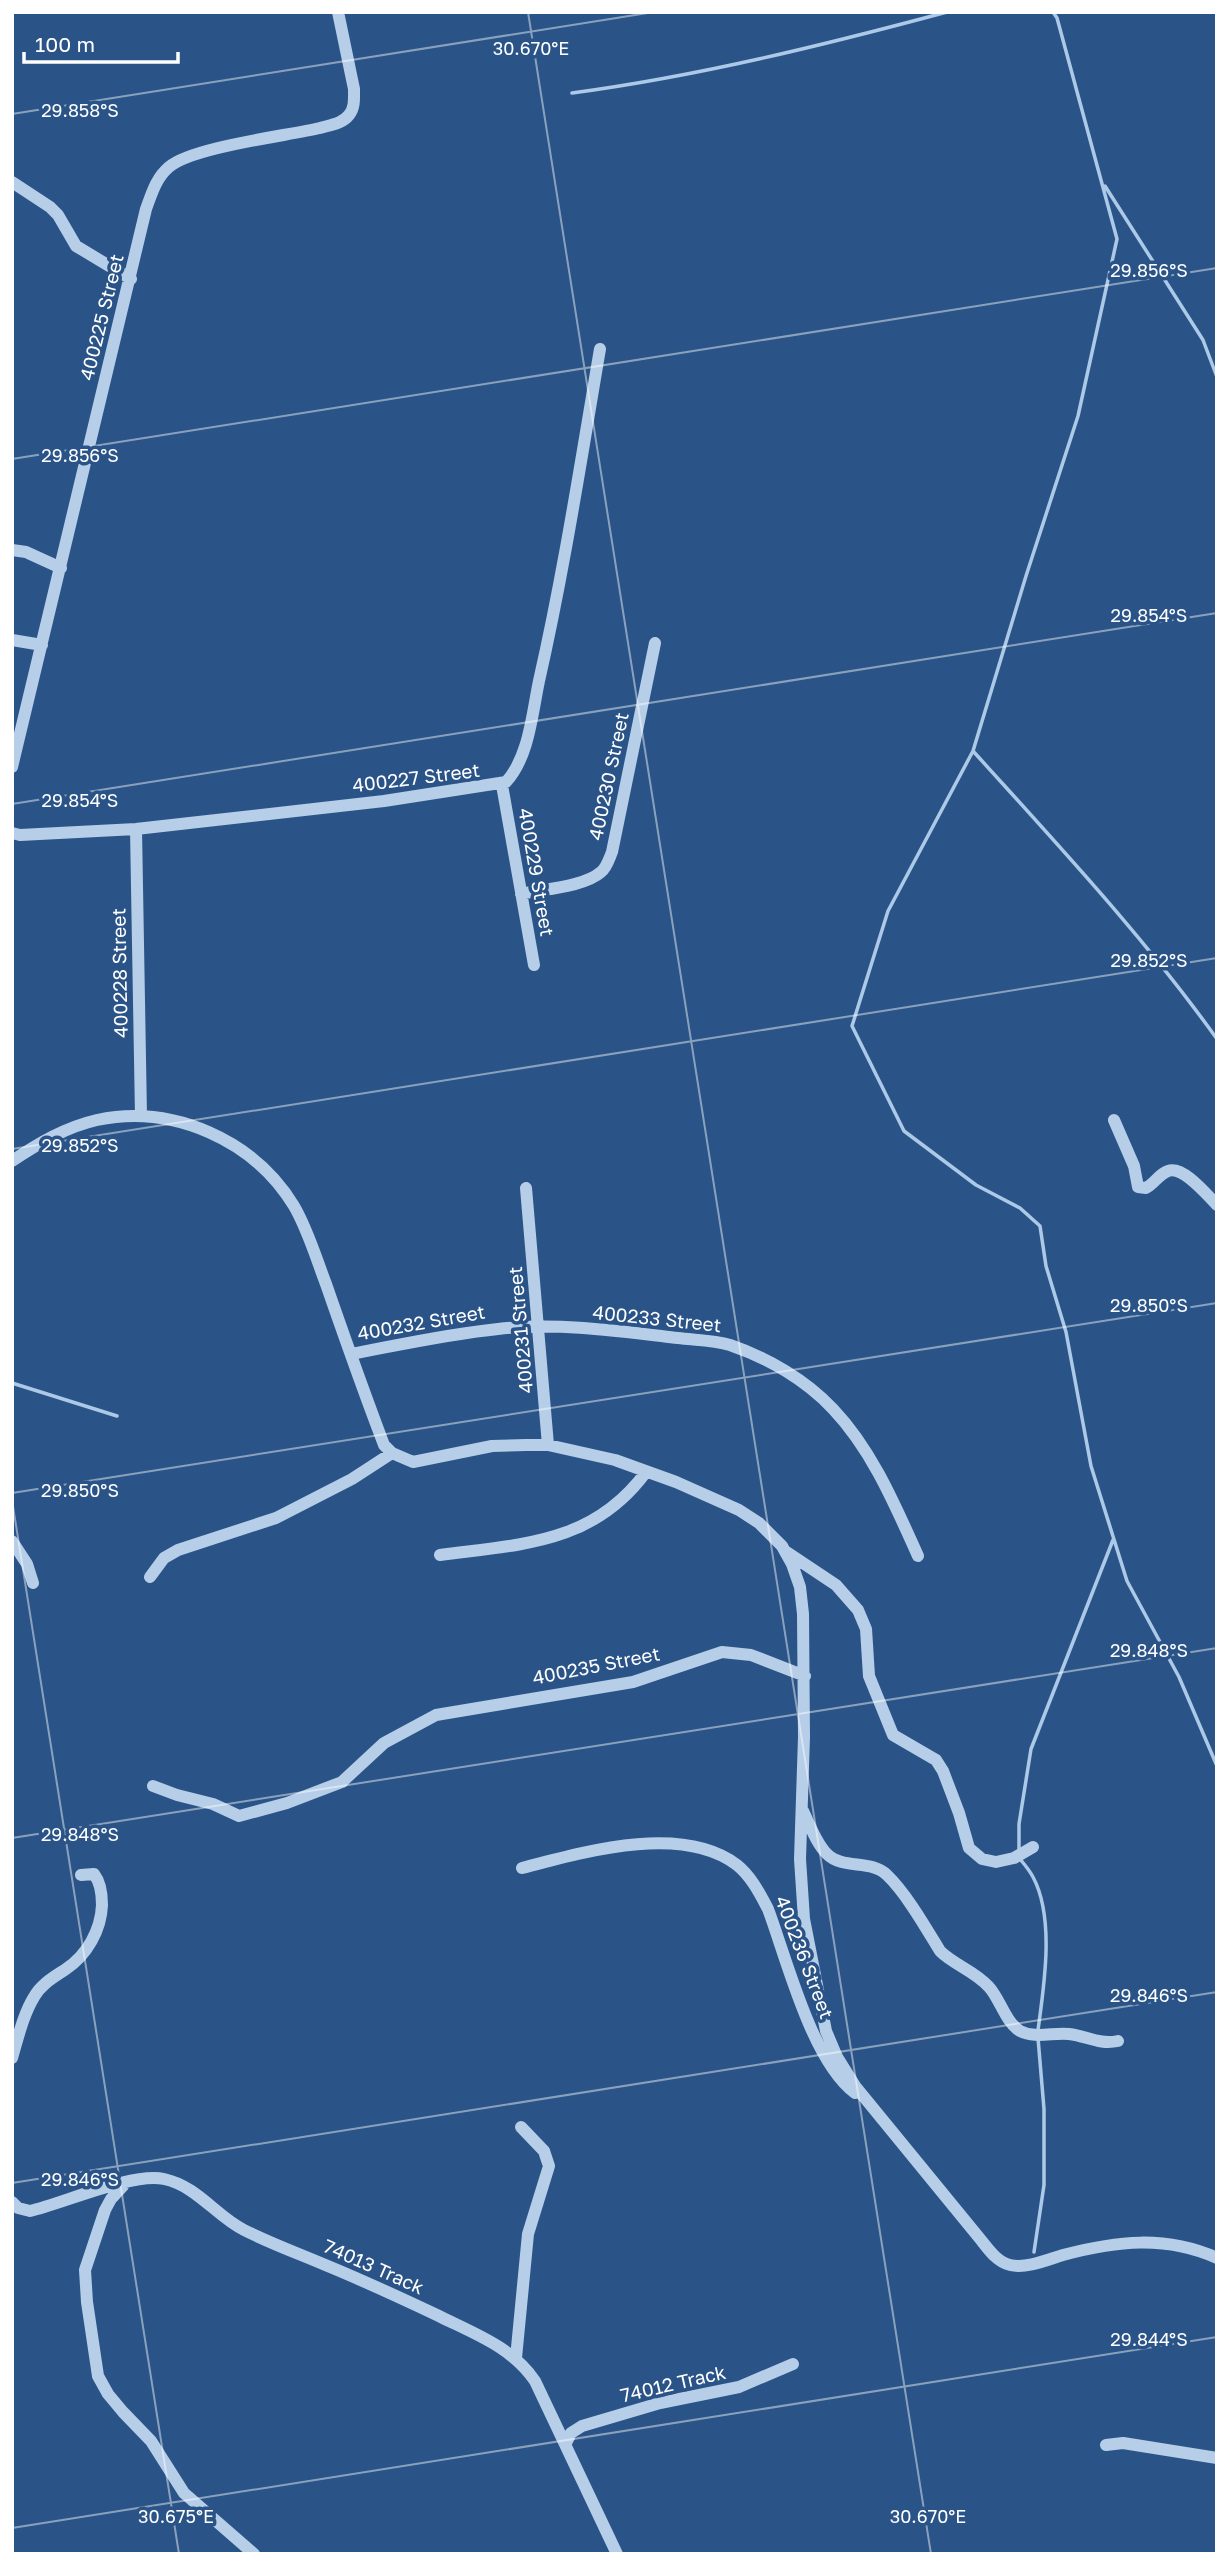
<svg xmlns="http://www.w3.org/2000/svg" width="1229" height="2566" font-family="'Golos Text',sans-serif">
	<rect width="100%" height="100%" fill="#2a5488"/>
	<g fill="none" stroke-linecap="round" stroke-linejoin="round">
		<!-- stream -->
		<path stroke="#acc9e8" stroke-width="3.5" d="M1053,12L1057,18L1117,239L1078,416L1026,576L973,751L888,911L852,1026L904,1131L976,1185L1020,1208L1040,1226L1046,1266L1066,1332L1091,1466L1127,1581L1179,1677L1217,1766
			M572,93C699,76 824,45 947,12
			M1105,186L1203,340L1217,377
			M973,751C1057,844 1144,937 1217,1039
			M12,1383L117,1416
			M1019,1852V1824L1031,1749L1113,1540
			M1020,1859C1025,1865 1030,1871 1033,1877C1055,1918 1044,1986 1038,2030
			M1034,2252L1044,2185V2109L1038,2038"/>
		<!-- minor -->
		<path stroke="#b7cee8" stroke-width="12" d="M12,182L50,207L58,215L76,246L131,279
			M12,550L26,552L61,568
			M12,640L42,645
			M12,767L146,209C152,193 156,178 169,167C192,147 286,136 320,128C330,125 342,124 349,115C355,108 354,98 354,89L338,12
			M502,785L534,965
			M136,829L141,1116
			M12,833L20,835L136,829L384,801L506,782C529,757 532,714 539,681C564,571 581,460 600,349
			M521,894C543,889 584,887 601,872C607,867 609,859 612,852L655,643
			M1114,1120L1134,1166L1138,1187L1146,1188C1154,1184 1159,1174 1168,1171C1183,1165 1207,1195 1217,1205
			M12,1161C39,1143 66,1127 97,1120C173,1104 254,1140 294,1206C308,1230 316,1258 326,1284C343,1333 360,1381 378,1429L384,1445L392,1453L413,1462L492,1446L526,1445H548L615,1460L676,1482L739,1510L759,1523L782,1546L792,1564L800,1587L803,1614L804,1737L800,1859L804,1919L826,2031L837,2057L855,2086L981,2240C989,2250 997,2262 1010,2265C1026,2269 1047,2260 1063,2255C1116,2241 1165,2235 1217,2258
			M526,1188L548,1445
			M351,1354C399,1345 448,1334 498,1329C557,1322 619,1331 678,1338C695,1340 714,1340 730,1345C768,1358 806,1380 833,1409C872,1450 895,1505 918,1556
			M12,1541L27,1564L33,1583
			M785,1551L836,1585L858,1610L866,1629L869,1676L893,1735L936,1760L943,1771L959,1813L969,1848L982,1859L996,1862L1014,1858L1033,1847
			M440,1555C522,1544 593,1544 646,1472
			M150,1577L164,1558L178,1550L276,1518L352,1479L392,1453
			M153,1786L177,1795L213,1804L239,1816L287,1803L342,1782L384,1743L436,1715L633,1682L722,1652L751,1655L805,1676
			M803,1811C810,1825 816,1843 827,1854C843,1870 871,1859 887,1875C906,1893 926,1928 940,1951C954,1965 975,1971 989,1987C1000,1999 1006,2023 1020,2031C1035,2039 1054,2032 1069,2034C1087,2036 1099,2045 1118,2041
			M522,1868C583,1852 682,1823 737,1865C751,1876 760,1894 768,1909C787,1960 812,2061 855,2093
			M12,2058C18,2038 23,2015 34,1997C41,1984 54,1977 66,1969C87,1955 101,1930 102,1905C102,1894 101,1883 94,1874L81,1875
			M123,2186L111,2199L105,2210L85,2270L87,2302L98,2376L108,2394L123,2412L151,2441L184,2493L254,2554
			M12,2202L18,2208L30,2211C64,2203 133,2172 164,2179C197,2186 216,2216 244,2230C270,2243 297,2253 323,2264C362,2280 401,2298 439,2316C475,2334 512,2347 535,2381L617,2554
			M516,2358L528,2234L549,2166L544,2151L521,2127
			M566,2443L571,2433L582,2426L660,2403L739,2387L793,2364
			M1106,2445L1123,2443L1217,2458"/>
	</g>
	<!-- ticks -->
	<path fill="none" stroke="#fff" stroke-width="2" stroke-opacity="0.45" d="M528,12L931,2554M12,114L654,12M12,459L1217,268M12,804L1217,613M12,1149L1217,958M12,1493L1217,1303M12,1500L179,2554M12,1838L1217,1648M12,2183L1217,1992M12,2528L1217,2337"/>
	<g text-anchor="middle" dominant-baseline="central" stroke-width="7" stroke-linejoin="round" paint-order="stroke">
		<!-- street labels -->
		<g font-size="19" fill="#fff" stroke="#2a5488">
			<text transform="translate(101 317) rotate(-76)">400225 Street</text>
			<text transform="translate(608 776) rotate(-78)">400230 Street</text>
			<text transform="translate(416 777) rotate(-7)">400227 Street</text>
			<text transform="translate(537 872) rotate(80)">400229 Street</text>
			<text transform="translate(119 973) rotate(-91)">400228 Street</text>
			<text transform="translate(657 1318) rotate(6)">400233 Street</text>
			<text transform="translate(421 1322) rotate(-10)">400232 Street</text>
			<text transform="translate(520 1330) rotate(-95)">400231 Street</text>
			<text transform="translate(596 1665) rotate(-11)">400235 Street</text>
			<text transform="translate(805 1957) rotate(69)">400236 Street</text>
			<text transform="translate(374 2266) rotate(24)">74013 Track</text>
			<text transform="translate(673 2383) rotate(-13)">74012 Track</text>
		</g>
	</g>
	<g font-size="18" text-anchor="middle" fill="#fff" stroke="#2a5488" stroke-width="7" stroke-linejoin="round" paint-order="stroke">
		<text x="531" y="55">30.670°E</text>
		<text x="80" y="117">29.858°S</text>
		<text x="1149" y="277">29.856°S</text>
		<text x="80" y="462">29.856°S</text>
		<text x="1149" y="622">29.854°S</text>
		<text x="80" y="807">29.854°S</text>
		<text x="1149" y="967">29.852°S</text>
		<text x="80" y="1152">29.852°S</text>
		<text x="1149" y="1312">29.850°S</text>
		<text x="80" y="1497">29.850°S</text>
		<text x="1149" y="1657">29.848°S</text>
		<text x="80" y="1841">29.848°S</text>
		<text x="1149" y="2002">29.846°S</text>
		<text x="80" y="2186">29.846°S</text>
		<text x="1149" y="2346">29.844°S</text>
		<text x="176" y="2523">30.675°E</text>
		<text x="928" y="2523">30.670°E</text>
	</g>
	<!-- border -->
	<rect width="1229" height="2566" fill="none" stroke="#ffffff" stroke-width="28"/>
	<!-- scale -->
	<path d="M24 52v10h154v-10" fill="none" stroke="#ffffff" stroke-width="3.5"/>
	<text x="35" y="52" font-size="21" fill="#ffffff" stroke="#2a5488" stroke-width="5" paint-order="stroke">100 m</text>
</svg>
